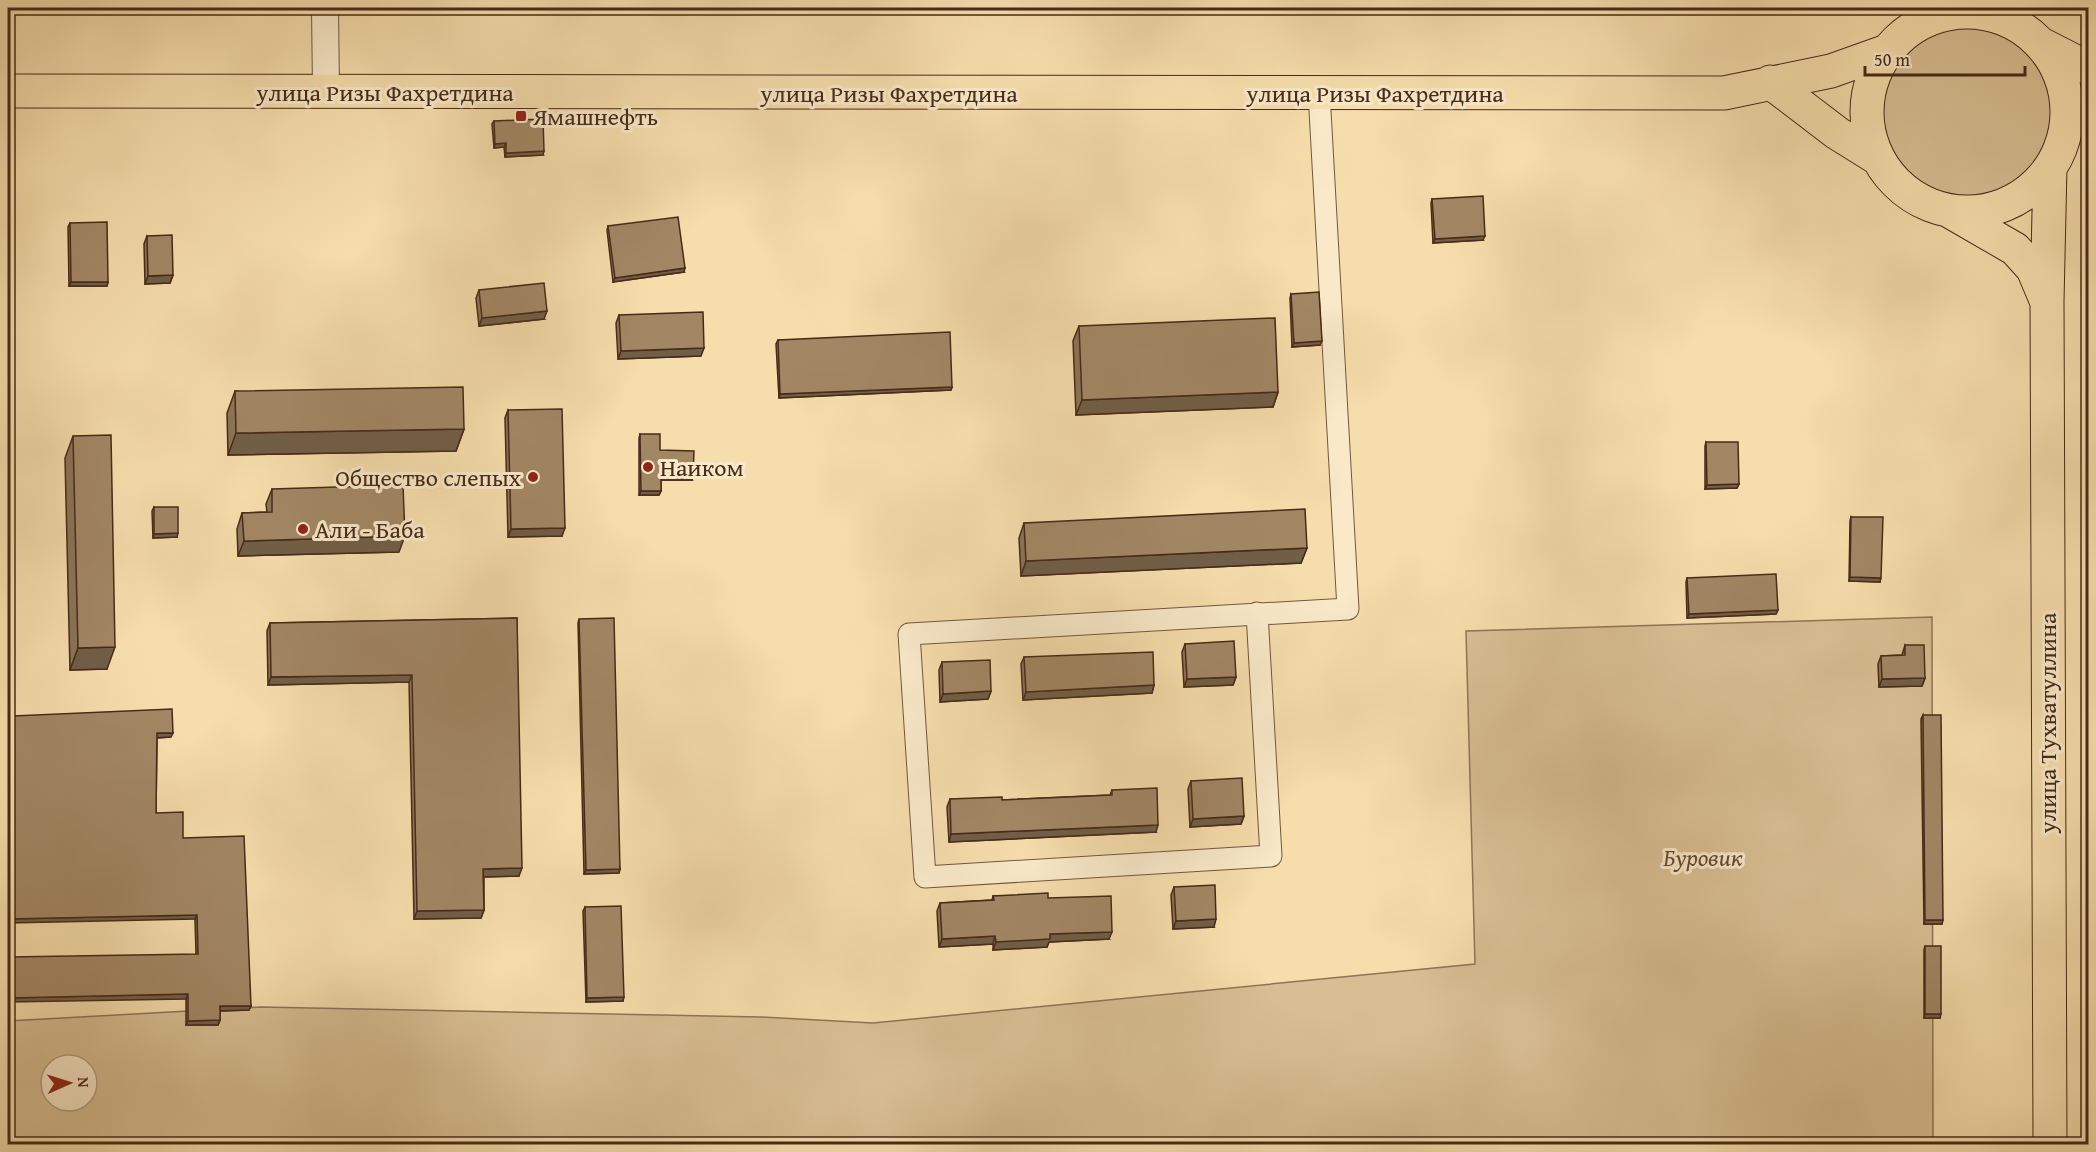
<svg xmlns="http://www.w3.org/2000/svg" width="2096" height="1152" font-family="'Gentium Book Plus',serif">
	<rect width="100%" height="100%" fill="#f6ddac"/>
	<filter id="stains"><feTurbulence type="fractalNoise" baseFrequency=".00333" numOctaves="4"/><feColorMatrix values="0 0 0 0 .2 0 0 0 0 .09 0 0 0 0 .02 0 0 0 .5 -.17"/></filter>
	<radialGradient id="worn" r=".72"><stop offset=".6" stop-color="#630" stop-opacity="0"/><stop offset="1" stop-color="#630" stop-opacity=".3"/></radialGradient>
	<!-- green -->
	<path fill="#d8bf93" stroke="#907456" stroke-width="1.5" fill-rule="evenodd" d="M1882 110a87 87 0 1 1 174 0a87 87 0 1 1-174 0Z
		M1932,617L1933,1144H8V1021L261,1007L760,1017L873,1023L1475,964L1466,631ZM51,1065H87V1101H51Z"/>
	<g fill="none" stroke-linecap="round" stroke-linejoin="round">
		<defs>
			<path id="minor" d="M1257,613L1271,856L925,877L909,634L1348,609L1319,93"/>
			<path id="tertiary" d="M325,8L326,91"/>
			<path id="primary" d="M1867 112a100 100 0 1 1 200 0a100 100 0 1 1-200 0Z
				M2041,44L2088,68
				M1770,82L1837,133L1877,158
				M8,91L1724,93L1831,71L1887,51
				M1951,212L2015,249L2033,269L2046,300
				M2050,1144L2047,301L2050,168"/>
		</defs>
		<!-- minor casing -->
		<use href="#minor" stroke="#73573d" stroke-width="23"/>
		<!-- tertiary casing -->
		<use href="#tertiary" stroke="#73573d" stroke-width="28"/>
		<!-- primary casing -->
		<use href="#primary" stroke="#472a18" stroke-width="35"/>
		<!-- minor -->
		<use href="#minor" stroke="#f9e9c9" stroke-width="21"/>
		<!-- tertiary -->
		<use href="#tertiary" stroke="#f9e9c9" stroke-width="26"/>
		<!-- primary -->
		<use href="#primary" stroke="#f6ddac" stroke-width="33"/>
	</g>
	<!-- wall -->
	<path fill="#8b7457" stroke="#472a18" stroke-width="1.5" d="M494,121L543,155L505,157L504,147L494,148L492,124Z
		M1432,199L1483,240L1433,243L1431,203Z
		M70,223L108,282L107,286H69L68,227Z
		M608,226L684,272L613,282L607,230Z
		M147,236L173,275L170,283L145,284L144,244Z
		M479,290L544,319L479,326L476,298Z
		M1291,294L1320,345L1292,347L1290,298Z
		M619,315L701,356L618,359L616,323Z
		M1079,326L1278,392L1273,407L1076,415L1073,341Z
		M778,340L952,387L951,390L779,398L776,344Z
		M235,391L464,429L456,451L228,455L227,413Z
		M508,410L562,536L508,537L505,418Z
		M640,434L660,450L692,480H661V491L659,495H639V438Z
		M73,436L107,669L70,670L65,458Z
		M1706,442L1739,484L1737,488L1705,489V446Z
		M272,489L399,552L238,556L237,529L242,513L267,512L266,504Z
		M154,507L177,537L153,538L152,511Z
		M1851,517L1880,582L1849,581L1850,521Z
		M1024,523L1307,548L1301,563L1021,576L1019,538Z
		M1687,578L1778,610L1776,614L1687,618L1686,582Z
		M517,618L519,876L484,877V910L481,918L414,919L409,682L268,685L267,631L270,623Z
		M579,619L620,869L619,873L584,874L578,623Z
		M1185,644L1236,677L1233,685L1184,687L1182,652Z
		M1905,645L1925,678L1922,686L1879,687L1878,664L1881,656L1902,655Z
		M1024,657L1154,685L1152,693L1023,700L1021,664Z
		M942,662L991,691L988,699L940,702L939,670Z
		M1923,715L1942,924H1924L1921,719Z
		M13,716L171,737L157,738L156,813L183,838L251,1006L249,1010L220,1011V1020L218,1025H186V999L196,954L195,919Z
		M1191,781L1244,816L1241,824L1190,827L1188,789Z
		M1112,790L1156,832L949,842L947,807L950,799L1002,800L1110,795Z
		M1174,887L1214,927L1173,929L1171,895Z
		M993,896L1048,898L1109,939L1049,942L1047,947L993,950V944L939,947L937,911L940,903L992,900Z
		M585,907L623,1001L586,1002L583,911Z
		M1925,946L1940,1018H1924V950Z"/>
	<!-- shaded-wall -->
	<path fill="#715e47" stroke="#472a18" stroke-width="1.5" d="M506,143L504,147L494,148L495,144Z
		M544,151L543,155L505,157L506,153Z
		M1485,236L1483,240L1433,243L1435,239Z
		M685,268L684,272L613,282L615,278Z
		M173,275L170,283L145,284L148,276Z
		M71,282H108L107,286H69Z
		M547,311L544,319L479,326L482,318Z
		M1322,341L1320,345L1292,347L1294,343Z
		M704,348L701,356L618,359L621,351Z
		M952,387L951,390L779,398L780,394Z
		M1278,392L1273,407L1076,415L1082,400Z
		M464,429L456,451L228,455L236,433Z
		M661,476H693L692,480H659Z
		M1739,484L1737,488L1705,489L1707,485Z
		M641,491H661L659,495H639Z
		M565,528L562,536L508,537L511,529Z
		M178,533L177,537L153,538L154,534Z
		M405,536L399,552L238,556L244,541Z
		M1307,548L1301,563L1021,576L1026,561Z
		M1850,577L1881,578L1880,582L1849,581Z
		M1778,610L1776,614L1687,618L1689,614Z
		M115,647L107,669L70,670L78,648Z
		M412,675L409,682L268,685L271,677Z
		M1236,677L1233,685L1184,687L1187,679Z
		M1925,678L1922,686L1879,687L1882,679Z
		M1154,685L1152,693L1023,700L1026,692Z
		M991,691L988,699L940,702L943,694Z
		M157,733H173L171,737L155,738Z
		M1244,816L1241,824L1190,827L1193,819Z
		M1158,825L1156,832L949,842L951,834Z
		M522,868L519,876L481,877L483,869Z
		M620,869L619,873L584,874L586,870Z
		M484,910L481,918L414,919L417,911Z
		M197,915L195,919L8,923V919Z
		M1216,919L1214,927L1173,929L1176,921Z
		M1925,920H1943L1942,924H1924Z
		M1112,932L1109,939L1049,942L1047,947L993,950L996,942L1050,934Z
		M995,936L993,944L939,947L942,939Z
		M188,994L186,999L8,1002V998Z
		M624,997L623,1001L586,1002L587,998Z
		M220,1006H251L249,1010L218,1011Z
		M1925,1014H1941L1940,1018H1924Z
		M220,1020L218,1025H186L188,1021Z"/>
	<!-- building -->
	<path fill="#a28765" stroke="#472a18" stroke-width="1.5" d="M543,119L544,151L506,153V143L495,144L494,121Z
		M1483,196L1485,236L1435,239L1432,199Z
		M678,217L685,268L615,278L608,226Z
		M107,222L108,282H71L70,223Z
		M172,235L173,275L148,276L147,236Z
		M544,283L547,311L482,318L479,290Z
		M1319,292L1322,341L1294,343L1291,294Z
		M703,312L704,348L621,351L619,315Z
		M1275,318L1278,392L1082,400L1079,326Z
		M950,332L952,387L780,394L778,340Z
		M463,387L464,429L236,433L235,391Z
		M562,409L565,528L511,529L508,410Z
		M640,434H660V450L694,451L693,476H661V491H641Z
		M111,435L115,647L78,648L73,436Z
		M1706,442H1738L1739,484L1707,485Z
		M403,485L405,536L244,541L242,513L272,512V489Z
		M154,507H178V533L154,534Z
		M1305,509L1307,548L1026,561L1024,523Z
		M1851,517H1883L1881,578L1850,577Z
		M1776,574L1778,610L1689,614L1687,578Z
		M517,618L522,868L483,869L484,910L417,911L412,675L271,677L270,623Z
		M614,618L620,869L586,870L579,619Z
		M1234,641L1236,677L1187,679L1185,644Z
		M1905,645H1924L1925,678L1882,679L1881,656L1905,655Z
		M1153,652L1154,685L1026,692L1024,657Z
		M990,660L991,691L943,694L942,662Z
		M172,709L173,733H157L156,813L183,812V838L244,836L251,1006H220V1020L188,1021V994L8,998V957L198,954L197,915L8,919V711H13V716Z
		M1923,715H1941L1943,920H1925Z
		M1242,778L1244,816L1193,819L1191,781Z
		M1157,788L1158,825L951,834L950,799L1002,797V800L1112,795V790Z
		M1215,885L1216,919L1176,921L1174,887Z
		M1048,893V898L1111,896L1112,932L1050,934V939L996,942L995,936L942,939L940,903L994,900L993,896Z
		M621,906L624,997L587,998L585,907Z
		M1925,946H1941V1014H1925Z"/>
	<!-- markers -->
	<g fill="#8f2418" stroke="#f9e9c9" stroke-width="2">
		<rect x="515" y="110" width="12" height="12" rx="3"/>
		<circle cx="648" cy="467" r="6"/>
		<circle cx="533" cy="477" r="6"/>
		<circle cx="303" cy="529" r="6"/>
	</g>
	<g text-anchor="middle" dominant-baseline="central" stroke-width="6" stroke-linejoin="round" paint-order="stroke">
		<!-- street labels -->
		<g font-size="24" fill="#472a18" stroke="#f9e9c9">
			<text x="385" y="92">улица Ризы Фахретдина</text>
			<text x="889" y="93">улица Ризы Фахретдина</text>
			<text x="1375" y="93">улица Ризы Фахретдина</text>
			<text transform="translate(2047 723) rotate(-90)">улица Тухватуллина</text>
		</g>
		<!-- poi labels -->
		<g font-size="24" fill="#472a18" stroke="#f9e9c9" text-anchor="start">
			<text x="533" y="116">Ямашнефть</text>
			<text x="660" y="467">Наиком</text>
			<text x="521" y="477" text-anchor="end">Общество слепых</text>
			<text x="315" y="529">Али - Баба</text>
		</g>
		<!-- park labels -->
		<g font-size="24" font-style="italic" fill="#644831" stroke="#f9e9c9">
			<text x="1703" y="857">Буровик</text>
		</g>
	</g>
	<!-- margin -->
	<rect width="2096" height="1152" fill="none" stroke="#f6ddac" stroke-width="30"/>
	<rect x="9" y="9" width="2078" height="1134" fill="none" stroke="#472a18" stroke-width="3"/>
	<rect x="15" y="15" width="2066" height="1122" fill="none" stroke="#472a18" stroke-width="1.5"/>
	<!-- north arrow -->
	<g transform="translate(69 1083) rotate(87)"><circle r="28" fill="#f9e9c9" stroke="#b29d82" stroke-width="1.5"/>
	<path d="M0-4.5L10 22L0 15L-10 22Z" fill="#8f2418"/>
	<text y="-9" font-size="16" font-weight="bold" text-anchor="middle" fill="#472a18">N</text>
	</g>
	<!-- scale -->
	<path d="M1865 66v9h160v-9" fill="none" stroke="#472a18" stroke-width="3"/>
	<text x="1874" y="66" font-size="18" fill="#472a18" stroke="#f9e9c9" stroke-width="4.5" paint-order="stroke">50 m</text>
	<rect width="100%" height="100%" filter="url(#stains)"/>
	<rect width="100%" height="100%" fill="url(#worn)"/>
</svg>
